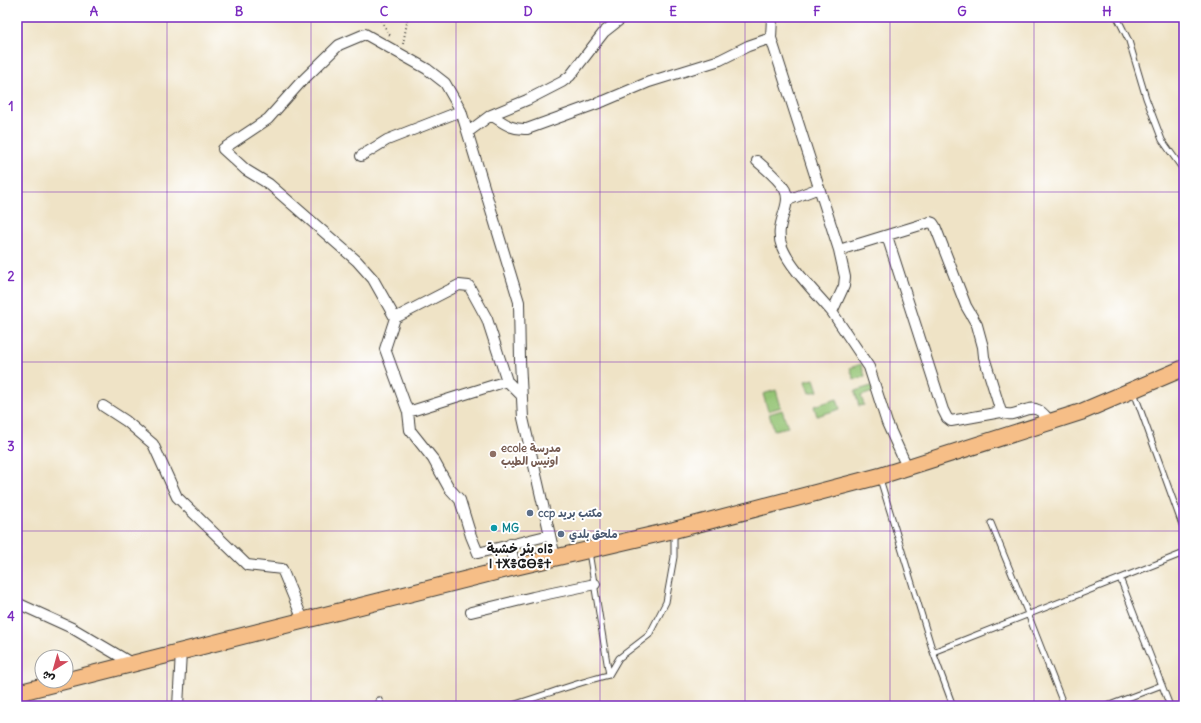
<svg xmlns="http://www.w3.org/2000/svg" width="1201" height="723" font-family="Delius,'Playpen Sans Arabic','Noto Sans Tifinagh',sans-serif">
	<rect width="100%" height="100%" fill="#fff"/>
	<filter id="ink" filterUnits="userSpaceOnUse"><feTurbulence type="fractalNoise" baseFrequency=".025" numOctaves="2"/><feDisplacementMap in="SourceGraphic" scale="8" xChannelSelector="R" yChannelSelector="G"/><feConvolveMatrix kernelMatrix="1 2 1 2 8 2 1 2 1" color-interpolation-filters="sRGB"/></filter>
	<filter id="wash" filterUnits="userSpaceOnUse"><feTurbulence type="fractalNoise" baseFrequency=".012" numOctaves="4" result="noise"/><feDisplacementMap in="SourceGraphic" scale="16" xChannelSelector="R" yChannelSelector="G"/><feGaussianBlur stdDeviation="0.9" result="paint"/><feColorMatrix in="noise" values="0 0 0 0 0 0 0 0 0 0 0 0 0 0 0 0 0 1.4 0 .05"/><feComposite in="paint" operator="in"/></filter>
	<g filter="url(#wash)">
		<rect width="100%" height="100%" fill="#efe3c6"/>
		<!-- green -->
		<path fill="#94c474" stroke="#587048" d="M861,364L865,376L854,380L850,368Z
			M814,379L818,391L809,393L805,381Z
			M871,386L873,392L861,396L864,405L859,406L855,391Z
			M776,390L781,407L768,411L763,394Z
			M837,399L840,409L817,416L814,406Z
			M782,410L788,427L774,430L769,414Z"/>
	</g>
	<g filter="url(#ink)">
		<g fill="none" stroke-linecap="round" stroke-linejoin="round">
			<defs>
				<path id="lane" d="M1117,17L1129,41L1146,98L1162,140L1184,171
					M1134,392L1184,530
					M880,479L933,652L953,706
					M991,523L1028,614L1064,706
					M1120,578L1170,706
					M933,652L1184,553
					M609,675L619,658L649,635L666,602L674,557V533
					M379,700L382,706
					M509,706C543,696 575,683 609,675L589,552
					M1107,706L1162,685"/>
				<path id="street" d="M772,17L771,38L839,250L845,277L844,286L832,312L869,367L887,423L907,467
					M491,115L527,100L562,82L570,76L604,32L623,17
					M468,132L491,115C504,123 511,130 527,129L604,101L649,82L720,60L748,46L771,38
					M361,156L387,140L461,111
					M757,161C767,170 779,179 785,190C793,206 773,224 782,247C791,269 816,293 832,312
					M788,200L819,188
					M887,236L943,410L947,418L951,421L1001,412
					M839,250L930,222L933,223L935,226L966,306L977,325L983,347L984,357L1001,412C1014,420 1026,404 1038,410C1043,412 1047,418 1050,421
					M395,318L459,285L469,286L487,319L507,381
					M103,406L126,421L153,444L177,497L247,565L282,569L303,620
					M408,412L507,381L521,395
					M550,535L478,553L471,536L460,500L449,488L433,459L410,430L408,412L385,349L395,318L373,279L357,261L269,184L246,170L223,149L268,119L300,83L339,45L365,34L427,69L445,83L461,111L519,302L520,360L523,418L555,557
					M510,544L515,567
					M17,603L72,628L133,664
					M471,612L533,597L595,584
					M178,706L181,652"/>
				<path id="primary" d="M17,693L515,567L674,530L880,476L1081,412L1184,368"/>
			</defs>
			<!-- lane casing -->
			<use href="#lane" stroke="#3c3a36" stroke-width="7"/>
			<!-- street casing -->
			<use href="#street" stroke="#3c3a36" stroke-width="12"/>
			<!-- primary casing -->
			<use href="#primary" stroke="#3c3a36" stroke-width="18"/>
			<!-- path -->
			<path stroke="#3c3a36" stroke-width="2" stroke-dasharray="1 3" stroke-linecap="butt" d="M379,17L391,37
				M403,44L408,17"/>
			<!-- lane -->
			<use href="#lane" stroke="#fff" stroke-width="5"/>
			<!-- street -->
			<use href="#street" stroke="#fff" stroke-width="10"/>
			<!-- primary -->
			<use href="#primary" stroke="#f6be87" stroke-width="16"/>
		</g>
	</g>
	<!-- grid -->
	<path fill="none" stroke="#7b2cbf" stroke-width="1" stroke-opacity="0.55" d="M167,17V706M311,17V706M456,17V706M600,17V706M745,17V706M890,17V706M1034,17V706M17,192H1184M17,362H1184M17,531H1184"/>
	<!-- markers -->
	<circle fill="#8d6e63" stroke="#fff" stroke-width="1.5" cx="493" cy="454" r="4"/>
	<g fill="#5c6f8a" stroke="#fff" stroke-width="1.5">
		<circle cx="530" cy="513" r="4"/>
		<circle cx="561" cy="534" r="4"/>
	</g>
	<circle fill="#0f9aa8" stroke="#fff" stroke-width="1.5" cx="494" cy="528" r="4"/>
	<g text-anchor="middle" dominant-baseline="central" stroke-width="4" stroke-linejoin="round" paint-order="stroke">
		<!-- education labels -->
		<g font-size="11" font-weight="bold" fill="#785e54" stroke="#fff" text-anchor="start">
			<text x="501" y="448">ecole مدرسة<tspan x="501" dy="13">اونيس الطيب</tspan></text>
		</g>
		<!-- service labels -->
		<g font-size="11" font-weight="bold" fill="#4e5e75" stroke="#fff" text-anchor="start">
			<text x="538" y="513">ccp مكتب بريد</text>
			<text x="569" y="534">ملحق بلدي</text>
		</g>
		<!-- culture labels -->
		<g font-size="11" font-weight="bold" fill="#0d838f" stroke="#fff" text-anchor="start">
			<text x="502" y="528">MG</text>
		</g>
		<!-- quarter labels -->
		<g font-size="13" font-weight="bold" fill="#1c1c1c" stroke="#fff">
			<text x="520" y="548">بئر خشبة ⴰⵏⵓ<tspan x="520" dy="15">ⵏ ⵜⵅⴻⵛⴱⴻⵜ</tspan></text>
		</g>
	</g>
	<!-- margin -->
	<rect width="1201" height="723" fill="none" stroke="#fff" stroke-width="44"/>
	<!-- north arrow -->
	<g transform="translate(54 669) rotate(217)"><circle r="19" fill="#ffffff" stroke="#a4a4a4"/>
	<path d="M0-3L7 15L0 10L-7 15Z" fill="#d1495b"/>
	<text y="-6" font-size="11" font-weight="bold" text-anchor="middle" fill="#1c1c1c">ش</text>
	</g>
	<rect x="22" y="22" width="1157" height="679" fill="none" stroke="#7b2cbf" stroke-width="1.5"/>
	<g font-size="13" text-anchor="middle" font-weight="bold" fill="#7b2cbf">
		<text x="94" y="16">A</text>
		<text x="239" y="16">B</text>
		<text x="384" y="16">C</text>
		<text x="528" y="16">D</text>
		<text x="673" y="16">E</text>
		<text x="817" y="16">F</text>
		<text x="962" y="16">G</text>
		<text x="1107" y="16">H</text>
		<text x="11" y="111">1</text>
		<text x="11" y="281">2</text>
		<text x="11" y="451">3</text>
		<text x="11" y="621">4</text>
	</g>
</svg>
